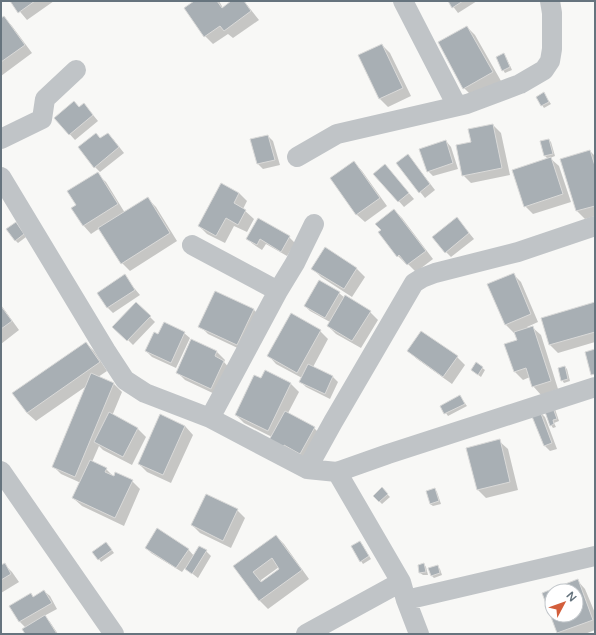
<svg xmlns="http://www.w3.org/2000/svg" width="596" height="635" font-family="'Varela Round',sans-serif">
	<rect width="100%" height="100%" fill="#f8f8f6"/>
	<!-- shadow -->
	<path fill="#0003" fill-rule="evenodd" d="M11,1H54L27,20Z
		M196,1H219L223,8L233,1H244L259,20L233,38L228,34L213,44L205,36Z
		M449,1H477L458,13Z
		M4,18L12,26L32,53L1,76V20Z
		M467,27L475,35L501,81L472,96L464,88Z
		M382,45L390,53L411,96L388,107L380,99L359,56Z
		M504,54L506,57L512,70L505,73L503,70Z
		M544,94L551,104L544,108L542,105Z
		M79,108L89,110L98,121L75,140L55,118Z
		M493,125L501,133L510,175L471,183L463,175Z
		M268,136L273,141L280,165L263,169L258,164L251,140Z
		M101,139H113L124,153L100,172L95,167Z
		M549,140L551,142L555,156L550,158L559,166L571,202L533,214L525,206L548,159L545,156L541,142Z
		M446,141L451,147L458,169L433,176L428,171Z
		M590,151L595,156V216L585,219L577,211Z
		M408,155L435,190L425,198L397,163Z
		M354,162L362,171L387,206L365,222L356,214Z
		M390,171L414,199L404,207L375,174Z
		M97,174L106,182L125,213L148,199L156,207L177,241L130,271L122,263L100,228L91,234L83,225L77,205Z
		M239,193L247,201L243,209L254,219L247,232L234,226L225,243L207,234L199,226Z
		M394,210L402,218L433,259L416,272L407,263L406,264L398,256Z
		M457,218L474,239L451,257L446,252Z
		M259,219L289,237L295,243L287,256L266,244L262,250L253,244L247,239Z
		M18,226L26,237L18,243L15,240Z
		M325,249L357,269L365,277L352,297L321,277L313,269Z
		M513,274L521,282L538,322L527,327L528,329L532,327L541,335L558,389L541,395L533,386L530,377L523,380L515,372L518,340L515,332L514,333L506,325Z
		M124,276L140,295L113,313L108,308L98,293Z
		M216,292L254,310L262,318L246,352L208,334L200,326Z
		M339,293L345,298L370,312L378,320L361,348L336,334L328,326L330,322L310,311L305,306Z
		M136,303L155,322L133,345L114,326Z
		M595,303V342L558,353L550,345Z
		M1,305L19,330L1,344Z
		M320,331L328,339L313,367L333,377L338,382L330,399L306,387L300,381L302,378L276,364L268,355Z
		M184,333L190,338L176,368L152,357L146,351Z
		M86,343L94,351L107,371L98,377L114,384L122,392L112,416L138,429L146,437L132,465L103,450L99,446L92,462L106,469L114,477L132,481L140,489L124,526L82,506L73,498L81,483L61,474L53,466L88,385L36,421L27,413Z
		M408,351L457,357L465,365L452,384L417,359Z
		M217,352L225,360L224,362L231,370L219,396L185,380L177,372Z
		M476,363L485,370L481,377L474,372Z
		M565,367L567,369L570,381L564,383L562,380Z
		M265,372L291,384L299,392L288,413L314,428L322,436L308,461L293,453L272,437L244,423L236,415Z
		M460,397L467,406L448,416L441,406Z
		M545,409H555L559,421L554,423L556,427L553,428L551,425Z
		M540,412L545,417L557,449L550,451L545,446L533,415Z
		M161,416L185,426L193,435L171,483L147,472L139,464Z
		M499,441L508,449L518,490L486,498L478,490Z
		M382,489L390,497L382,504L374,496Z
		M435,489L437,492L441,504L433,506L430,504Z
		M237,510L245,518L231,548L200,533L192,525Z
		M276,536L284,544L309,579L268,609L260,601L235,566ZM279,567L281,569L262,583L261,580Z
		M362,544L371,559L363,564L361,561Z
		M109,546L114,553L101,562L99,559Z
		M146,547L188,549L194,556L206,551L211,556L198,578L185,568L182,572L151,553Z
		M1,562L3,565L4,564L12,572L19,582L1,593Z
		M424,564L426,567L428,575H423L420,573L419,565Z
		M437,566L440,569L442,575L434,578L431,575Z
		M577,580L585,589L595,613V630L585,634H559L543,593ZM552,591H576V615H552Z
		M44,591L50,596L57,609L44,616L50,622L58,634H27L26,628L20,622L11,606L31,595L34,597Z"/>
	<!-- building -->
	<path fill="#a8afb4" stroke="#dadad9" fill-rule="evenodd" d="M10,1H35L18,13Z
		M194,1H217L222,8L231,1H244L251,11L224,31L220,26L204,37L184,8Z
		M448,1H463L452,8Z
		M4,16L25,45L1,62V18Z
		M467,26L493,72L463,89L438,42Z
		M382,44L403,88L379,99L358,55Z
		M504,53L510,67L502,71L496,57Z
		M544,92L549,102L541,106L536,97Z
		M74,101L79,107L84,103L93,115L69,135L54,118Z
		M493,124L502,168L462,176L456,145L471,142L468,129Z
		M96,133L100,138L108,133L119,147L94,168L78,147Z
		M268,135L275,160L257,164L250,139Z
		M549,139L553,154L544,156L540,141Z
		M446,140L453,163L427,172L419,149Z
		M590,150L595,166V206L576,211L560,159Z
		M408,154L430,184L419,193L396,163Z
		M551,157L563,194L524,207L512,170Z
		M354,161L380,198L356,215L330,178Z
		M385,164L409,193L398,202L373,174Z
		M98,172L118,204L83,226L71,208L76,205L67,191Z
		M221,183L239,193L234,203L246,210L238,225L226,218L216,236L198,226Z
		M148,197L170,233L121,264L98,228Z
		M394,209L426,251L407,265L399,255L397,257L378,232L381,230L375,224Z
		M457,217L469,233L445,253L432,237Z
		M258,218L290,236L281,252L260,239L257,245L246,239Z
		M16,222L24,234L15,241L6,229Z
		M325,247L357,268L344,289L311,269Z
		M514,273L531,314L505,325L487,284Z
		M125,274L135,290L107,308L97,293Z
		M319,280L340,292L325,318L304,306Z
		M215,291L254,309L237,345L198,327Z
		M345,295L371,311L352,341L327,326Z
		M136,302L151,316L127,341L112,327Z
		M595,302V332L549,345L541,318Z
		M1,306L12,321L1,329Z
		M291,313L321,330L297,373L267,356Z
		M164,322L185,332L171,363L145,351L154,332L158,334Z
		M533,326L551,381L532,387L526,368L514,372L504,344L517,340L514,332Z
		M421,331L458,356L443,377L407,351Z
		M191,339L217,351L215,356L224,361L211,389L176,373Z
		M86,342L100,362L27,413L12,393Z
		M595,349V374L591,375L585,352Z
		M476,362L483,367L478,375L471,370Z
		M308,364L333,376L325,394L299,382Z
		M565,366L568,379L561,381L558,368Z
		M265,370L291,383L268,431L235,415L254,375L261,378Z
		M91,373L114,383L75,477L52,467Z
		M460,395L465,404L444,414L440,406Z
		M552,405L557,419L553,420L554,424L550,426L544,409Z
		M285,411L315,427L300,454L284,445L282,450L268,442Z
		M540,411L552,443L544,446L531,414Z
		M109,412L138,428L123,457L94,442Z
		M160,414L185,426L163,475L138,464Z
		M500,439L510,482L477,490L466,448Z
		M90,460L107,468L105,472L114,476L115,472L133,480L115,518L72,498Z
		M382,487L388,494L379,502L373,496Z
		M435,488L439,501L430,504L426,491Z
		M206,494L238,509L223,541L191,525Z
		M157,528L189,549L176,568L145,548Z
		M276,535L302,570L259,601L233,566ZM272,558L279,569L261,582L253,572Z
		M360,541L369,556L360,562L351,546Z
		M106,542L112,550L98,560L92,552Z
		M199,546L207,550L192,574L185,569Z
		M5,563L11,574L1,580V565Z
		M424,563L426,572L419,573L418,565Z
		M438,565L440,573L431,576L428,568Z
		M578,579L593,620L557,633L542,593ZM552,591H576V615H552Z
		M44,590L52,603L19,622L9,606L31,593L33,597Z
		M45,615L57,634H25L22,629Z"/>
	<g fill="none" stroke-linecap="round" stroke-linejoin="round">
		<!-- minor -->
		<path stroke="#c0c4c7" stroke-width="20" d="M403,1L457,106
			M1,139L42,119L45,99L76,70
			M297,157L337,134L467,104L520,84L544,70L550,61L552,49V13L550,1
			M1,177L106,351L125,380L145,393L210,418L307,469L337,472L388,454L595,387
			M192,245L278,291
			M210,418L278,291L295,263L314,224
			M307,469L333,422L414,283L422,278L435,273L518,252L595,226
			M1,471L114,634
			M337,472L401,582L406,600L419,634
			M406,600L595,556
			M306,634L401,582"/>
	</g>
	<!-- border -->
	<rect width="596" height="635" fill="none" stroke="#66747e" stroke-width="4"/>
	<!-- north arrow -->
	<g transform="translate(564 603) rotate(49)"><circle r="19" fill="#ffffff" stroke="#c2c7cb"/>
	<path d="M0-3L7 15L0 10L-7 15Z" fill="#d35e3b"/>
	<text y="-6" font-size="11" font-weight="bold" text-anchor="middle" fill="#66747e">N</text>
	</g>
</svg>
